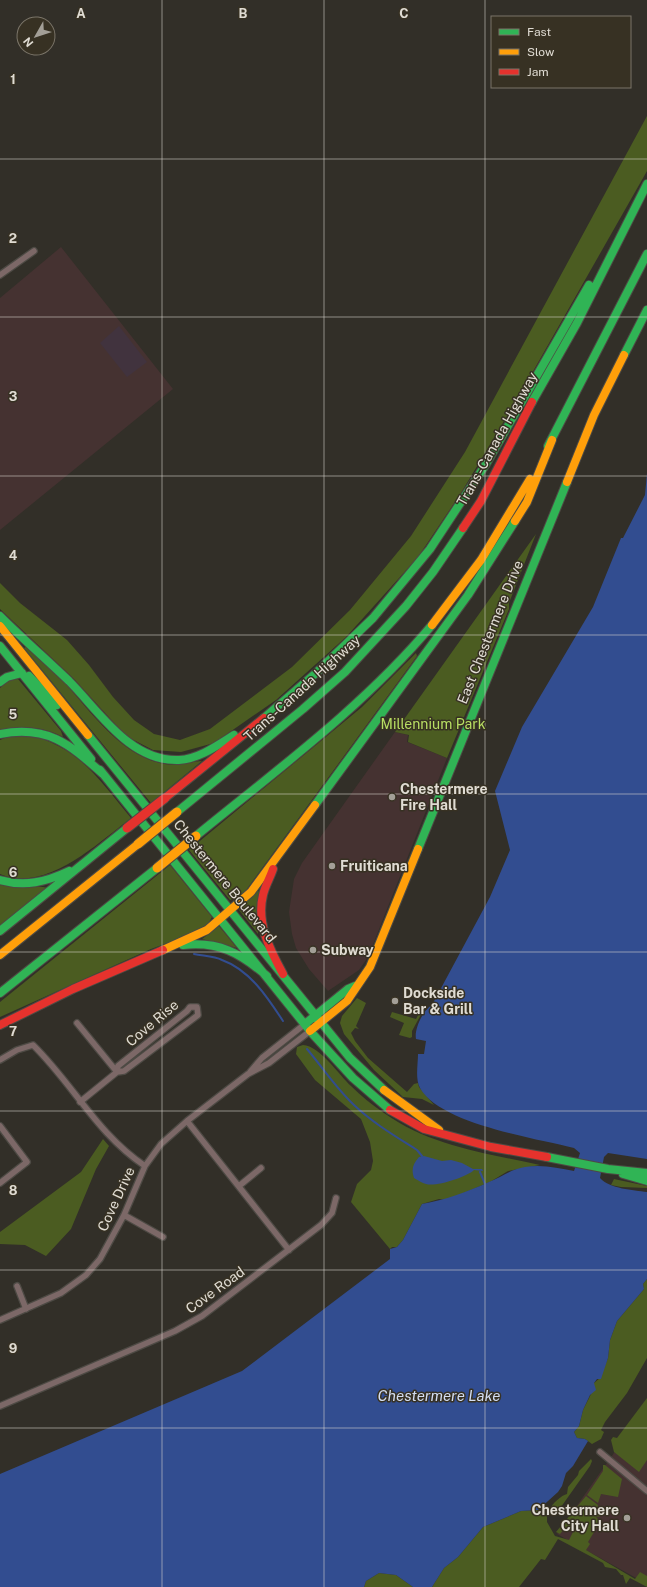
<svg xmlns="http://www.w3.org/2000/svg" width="647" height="1587" font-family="'Public Sans',sans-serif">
	<rect width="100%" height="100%" fill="#322f28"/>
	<!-- commercial -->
	<path fill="#453231" d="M61,247L173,389L0,530V298Z
		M395,732L408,735L407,742L447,758L368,957L359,970L328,991L309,969L296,948L292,934L289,912L294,879L302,863Z
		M647,1406V1584L557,1534Z"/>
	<!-- industrial -->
	<path fill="#41333e" d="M119,326L147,362L127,377L100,343Z"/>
	<!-- green -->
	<path fill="#4b5c21" d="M647,116V171L519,396L461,493L418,557L346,637L276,700L214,743L181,752L153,750L126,736L74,679L0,609V583L20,603L67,640L89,665L113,697L134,720L154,734L180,740L210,729L292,667L350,610L411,536L465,452Z
		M536,534L509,603V609L447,758L408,742L409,735L395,732Z
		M27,646C37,655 48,665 58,675C86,705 117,753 160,763C176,767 187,762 202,761L151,803L24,648Z
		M416,653L417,656L244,893L230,900L189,850L362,707Z
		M18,679L61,731L63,737C39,725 26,727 0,730V688L9,680Z
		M28,735C79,746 100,781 131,818C98,843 45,894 0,874V740L10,736Z
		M170,865L212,917L208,924L187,936L151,949L0,1017V1002Z
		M0,885L43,887L48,888L0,927Z
		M258,890L259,892L258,934L239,910Z
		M219,926L237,948L202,939Z
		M357,998L366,1003L356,1026L359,1029L355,1028L351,1033L355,1041L368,1058L407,1092L414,1084L418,1083L419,1087L434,1105L422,1099L403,1097L374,1070L344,1034L340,1023L342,1016Z
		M422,1008L424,1009L412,1031V1037L410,1038L399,1035L404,1023L390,1017L392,1012L416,1019Z
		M303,1045C320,1046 339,1075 351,1086C361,1096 372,1105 384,1113C430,1146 485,1153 540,1165L508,1171L490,1182L447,1200L439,1199L422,1204L403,1240L397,1247H392L390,1249L351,1202L357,1184L371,1170L373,1161L370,1142L361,1119L315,1080L296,1054L297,1047Z
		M103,1139L109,1146L96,1169L71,1229L46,1256L25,1245L0,1244V1232L81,1172Z
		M614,1179L647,1186V1188L621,1187L611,1185Z
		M647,1279V1358L627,1393L605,1422L601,1430L604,1432L601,1439L592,1444L585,1439L577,1438L574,1432L579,1426L583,1410L594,1388V1383L600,1378L608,1358L610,1340L617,1321L644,1289L643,1284Z
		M647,1398V1460L639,1472L614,1452L611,1440L613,1437L617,1438Z
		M591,1459L592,1461L590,1466L561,1507L558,1510H550C551,1504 562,1495 567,1494L568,1487L578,1475L579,1471Z
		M603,1465H605L622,1479L618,1497L601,1494L598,1503L587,1495L603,1471Z
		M586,1496L598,1505L596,1513L601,1516L596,1517L598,1519H602L588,1542L590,1544L586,1550L635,1579L640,1572L647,1576V1587L630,1578L626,1584L623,1575H621L616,1569L605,1567L603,1563L558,1539L545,1560L541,1559L519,1587H432L444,1568L458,1557L483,1527L521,1511L538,1510L542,1512L547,1507V1522L555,1536L569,1540L573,1532L566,1527L560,1534L556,1532Z
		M379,1573L396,1575L413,1587H364L366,1581Z"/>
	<!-- water -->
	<path fill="#324d90" d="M647,473V1159L608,1153L604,1157L600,1178C610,1189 633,1190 647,1192V1279L643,1284L644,1289L617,1321L610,1340L608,1358L601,1379H597L594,1383L596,1390L590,1395L583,1410L579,1426L574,1432L577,1438L585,1439L588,1441L573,1466L566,1473L562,1486L558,1492L538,1510L521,1511L483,1527L458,1557L444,1568L432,1587H413L396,1575L379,1573L366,1581L364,1587H0V1474L242,1371L390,1259V1249L397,1247L403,1240L422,1204C445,1200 467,1192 489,1182C502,1177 511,1169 525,1167C542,1164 558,1168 574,1171L580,1153L574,1148C535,1138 440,1124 420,1088C415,1079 418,1064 418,1054H424L426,1041L416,1039C414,1029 423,1010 432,1005L490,897L510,850L495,791L522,727L593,607L621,538H623L645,495Z
		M424,1156L442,1161L451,1160L462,1163L473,1169H482L483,1171L474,1170C467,1177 436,1187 426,1184C422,1183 418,1180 414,1178C411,1169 413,1164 419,1157Z"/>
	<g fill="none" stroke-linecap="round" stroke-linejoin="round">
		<!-- stream -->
		<path stroke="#324d90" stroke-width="2" d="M194,954C203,956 214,956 222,960C250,970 268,998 283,1021
			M307,1049C323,1068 336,1088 354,1105C373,1123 395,1136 417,1150L422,1156
			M480,1172L485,1184"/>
		<defs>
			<path id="street" d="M0,275L34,251
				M77,1023L117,1072
				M0,1060L17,1050L33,1045C73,1084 97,1134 145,1166
				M250,1072L262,1058L305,1024
				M80,1102L117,1072L124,1071L198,1015L197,1007H190L187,1011L118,1066L117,1072
				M187,1121L289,1250
				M0,1126L27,1162L0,1183
				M239,1186L261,1168
				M124,1215L163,1237
				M17,1286L26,1309
				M0,1320L61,1293L86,1275L100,1259L124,1215L145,1166L161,1144L187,1121L248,1074L269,1063L310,1031
				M0,1406L175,1331L202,1316L321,1225L332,1213L336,1198
				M600,1452L647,1491"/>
			<path id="fast" d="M624,355L647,310
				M532,402L577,323L647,184
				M548,446L647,254
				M0,616C22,638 46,659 69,681C99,711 130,762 179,760C199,759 218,745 234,735
				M0,646L91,759
				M29,676L57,705
				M0,682L7,677L22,673
				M264,718L316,673L373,618L430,549L486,464L589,285
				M0,734C48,725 69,744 103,774
				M88,735L350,1058L384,1090
				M100,770L310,1031L353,1078L390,1110
				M315,805L468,595L515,521
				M177,812L303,709L345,672L406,606L433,572L463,528
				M196,836C278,769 364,706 432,625
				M418,849L567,482
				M0,880C25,887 46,882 69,871
				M0,931L127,828
				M183,945C219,941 240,953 267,976
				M0,993L157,868
				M305,1024L348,989L355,986
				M547,1157L608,1169L647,1173
				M623,1174L647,1181"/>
			<path id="slow" d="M567,482L594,415L624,355
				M515,521L527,502L552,440
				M432,625L481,560L530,479
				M0,626L88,735
				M163,950L207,930L251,892L315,805
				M0,955L138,844
				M310,1031L347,1001L370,967L418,849
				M384,1090L439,1130"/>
			<path id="jam" d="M463,528L481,501L532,402
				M165,798L264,718
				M273,869C270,878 265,886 263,895C256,923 270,950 283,974
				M0,1025L73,989L163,950
				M390,1110L424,1129L491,1147L547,1157"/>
		</defs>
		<!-- street casing -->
		<use href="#street" stroke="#4d4a44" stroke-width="8"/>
		<!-- fast casing -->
		<use href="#fast" stroke="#4d4a44" stroke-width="10"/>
		<!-- slow casing -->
		<use href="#slow" stroke="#4d4a44" stroke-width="10"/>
		<!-- jam casing -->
		<use href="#jam" stroke="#4d4a44" stroke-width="10"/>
		<!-- street -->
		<use href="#street" stroke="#7c6867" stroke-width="5.5"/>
		<!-- fast -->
		<use href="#fast" stroke="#30b455" stroke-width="8"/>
		<!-- slow -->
		<use href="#slow" stroke="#ff9f0a" stroke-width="8"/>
		<!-- jam -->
		<use href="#jam" stroke="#e5322d" stroke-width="8"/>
		<defs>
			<path id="slow-bridge" d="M138,844L177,812
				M157,868L196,836"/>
			<path id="jam-bridge" d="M127,828L165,798"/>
		</defs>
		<!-- slow-bridge casing -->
		<use href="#slow-bridge" stroke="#4d4a44" stroke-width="11" stroke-linecap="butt"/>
		<!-- jam-bridge casing -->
		<use href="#jam-bridge" stroke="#4d4a44" stroke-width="11" stroke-linecap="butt"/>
		<!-- slow-bridge -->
		<use href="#slow-bridge" stroke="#ff9f0a" stroke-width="9"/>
		<!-- jam-bridge -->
		<use href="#jam-bridge" stroke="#e5322d" stroke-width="9"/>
	</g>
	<!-- grid -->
	<path fill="none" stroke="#e0dcd3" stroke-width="1" stroke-opacity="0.55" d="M162,0V1587M324,0V1587M485,0V1587M0,159H647M0,317H647M0,476H647M0,635H647M0,794H647M0,952H647M0,1111H647M0,1270H647M0,1428H647"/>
	<!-- markers -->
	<g fill="#a39f97" stroke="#373123" stroke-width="1.5">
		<circle cx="392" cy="797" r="4"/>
		<circle cx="332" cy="866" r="4"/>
		<circle cx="313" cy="950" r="4"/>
		<circle cx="395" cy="1001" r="4"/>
		<circle cx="627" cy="1518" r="4"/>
	</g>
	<g text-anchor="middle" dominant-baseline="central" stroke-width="3" stroke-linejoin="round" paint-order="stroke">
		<!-- street labels -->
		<g font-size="14" fill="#e0dcd3" stroke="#373123">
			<text transform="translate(497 439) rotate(-61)">Trans-Canada Highway</text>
			<text transform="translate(490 632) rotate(-68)">East Chestermere Drive</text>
			<text transform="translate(302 688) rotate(-42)">Trans-Canada Highway</text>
			<text transform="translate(225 881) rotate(51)">Chestermere Boulevard</text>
			<text transform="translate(152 1023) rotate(-40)">Cove Rise</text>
			<text transform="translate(116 1199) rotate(-65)">Cove Drive</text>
			<text transform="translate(215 1290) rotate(-36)">Cove Road</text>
		</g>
		<!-- park labels -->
		<g font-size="14" fill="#b8de63" stroke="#373123">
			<text x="433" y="724">Millennium Park</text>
		</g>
		<!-- poi labels -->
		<g font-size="14" font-weight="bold" fill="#e0dcd3" stroke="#373123" text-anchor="start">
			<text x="400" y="789">Chestermere<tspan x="400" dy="16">Fire Hall</tspan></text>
			<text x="340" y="866">Fruiticana</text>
			<text x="321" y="950">Subway</text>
			<text x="403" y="993">Dockside<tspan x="403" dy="16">Bar &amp; Grill</tspan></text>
			<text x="619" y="1510" text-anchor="end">Chestermere<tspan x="619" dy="16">City Hall</tspan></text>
		</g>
		<!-- water labels -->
		<g font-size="15" font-style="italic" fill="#d3ddf2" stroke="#373123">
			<text x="439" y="1395">Chestermere Lake</text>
		</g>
	</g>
	<g font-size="13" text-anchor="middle" font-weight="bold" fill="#e0dcd3" stroke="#373123" stroke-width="3" stroke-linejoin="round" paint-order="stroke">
		<text x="81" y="18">A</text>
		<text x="243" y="18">B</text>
		<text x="404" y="18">C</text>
		<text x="13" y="84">1</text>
		<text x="13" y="243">2</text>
		<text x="13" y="401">3</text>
		<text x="13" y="560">4</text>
		<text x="13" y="719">5</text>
		<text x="13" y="877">6</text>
		<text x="13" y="1036">7</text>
		<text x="13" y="1195">8</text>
		<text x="13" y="1353">9</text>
	</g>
	<!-- legend -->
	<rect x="491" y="16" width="140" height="72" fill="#373123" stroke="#7b7569"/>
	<rect x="499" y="29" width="20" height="6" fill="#30b455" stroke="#7b7569"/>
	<text x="527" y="36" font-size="12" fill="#e0dcd3">Fast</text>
	<rect x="499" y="49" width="20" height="6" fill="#ff9f0a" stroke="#7b7569"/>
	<text x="527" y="56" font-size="12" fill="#e0dcd3">Slow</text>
	<rect x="499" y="69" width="20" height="6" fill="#e5322d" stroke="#7b7569"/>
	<text x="527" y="76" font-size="12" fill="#e0dcd3">Jam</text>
	<!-- north arrow -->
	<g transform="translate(36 36) rotate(231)"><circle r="19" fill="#373123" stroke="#7b7569"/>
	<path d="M0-3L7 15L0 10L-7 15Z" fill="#a39f97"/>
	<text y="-6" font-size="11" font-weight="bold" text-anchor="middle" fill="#e0dcd3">N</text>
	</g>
</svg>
